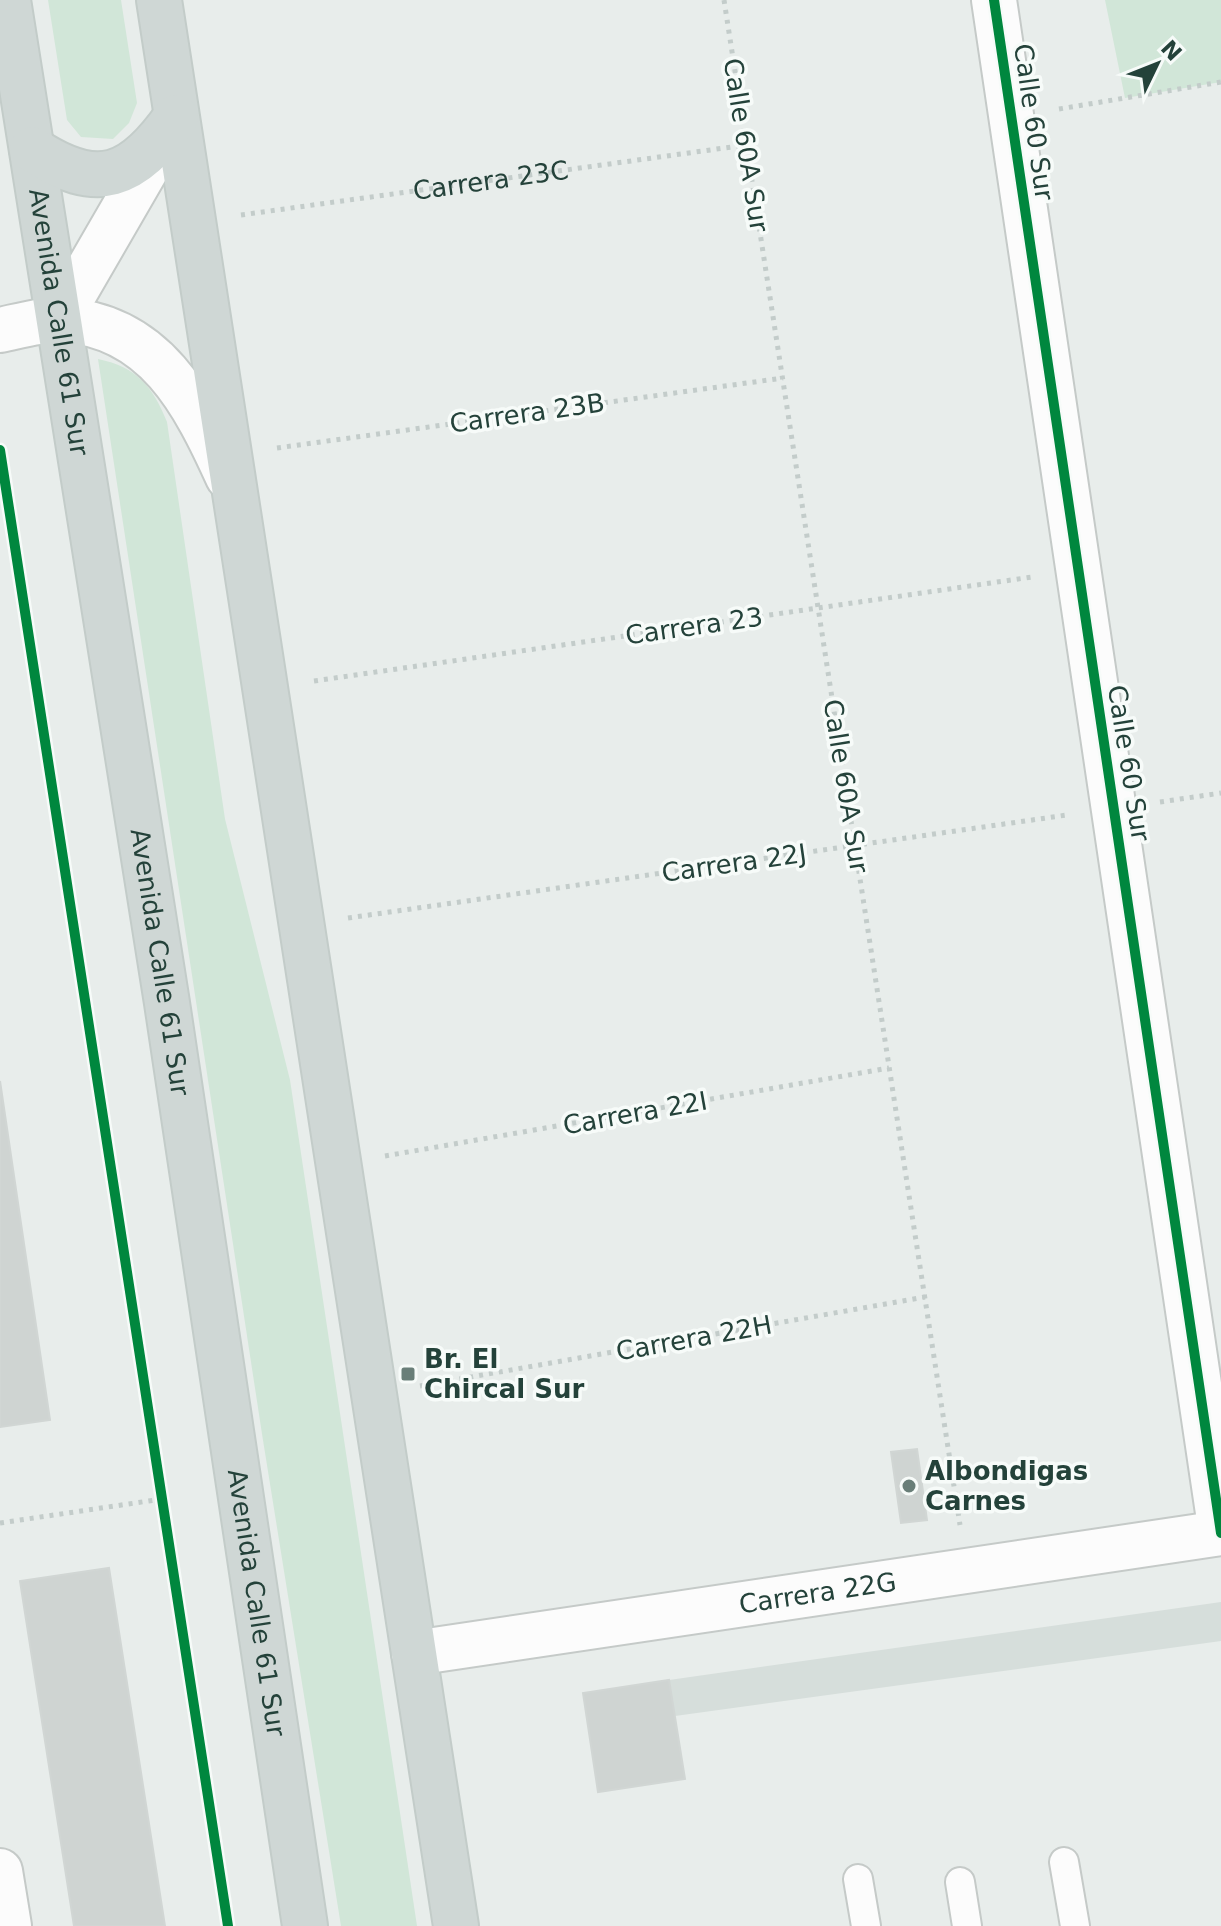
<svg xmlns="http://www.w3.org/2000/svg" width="1221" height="1926" font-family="'DejaVu Sans',sans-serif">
	<rect width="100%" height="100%" fill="#e8edeb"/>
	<!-- built -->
	<path fill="#d6dedb" d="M1221,1602V1641L675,1716L669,1680Z"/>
	<!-- green -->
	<path fill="#d1e6d8" d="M48,0H121L137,103L129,123L113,139L81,137L67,120Z
		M1105,0H1221V82L1125,98Z
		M98,359C137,367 153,387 167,422L225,819L290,1080L417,1926H341L262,1434Z"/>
	<!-- building -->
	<path fill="#cfd4d2" stroke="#d1d6d4" stroke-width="2" d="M0,1081L50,1420L0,1427Z
		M917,1449L927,1520L901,1523L891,1452Z
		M109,1568L165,1926H74L20,1581Z
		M669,1680L685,1779L598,1792L583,1693Z"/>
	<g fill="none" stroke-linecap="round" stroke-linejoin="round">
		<defs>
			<path id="service" d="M1064,1862L1075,1926
				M858,1879L866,1926
				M960,1882L967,1926"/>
			<g id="minor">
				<path d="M994,0L1221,1533"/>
				<path d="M59,320L166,135"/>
				<path d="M0,330C19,326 42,319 62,320C155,325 194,402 228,477"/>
				<path id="s2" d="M414,1653L1221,1533"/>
				<path d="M0,1871L9,1926"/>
			</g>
			<g id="primary">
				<path id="s3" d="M8,0L167,1003L305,1926"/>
				<path d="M159,0L456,1926"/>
				<path d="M32,149C98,193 133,178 176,117"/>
			</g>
		</defs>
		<!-- service casing -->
		<use href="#service" stroke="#c5cac8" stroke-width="32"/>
		<!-- minor casing -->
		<use href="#minor" stroke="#c5cac8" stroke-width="48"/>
		<!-- primary casing -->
		<use href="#primary" stroke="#c3ccc9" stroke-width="48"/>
		<!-- path -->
		<g stroke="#c3ccca" stroke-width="5" stroke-dasharray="4 6" stroke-linecap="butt">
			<path d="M724,0L960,1525"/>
			<path d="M1059,109L1221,82"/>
			<path id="s1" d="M241,215L746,145"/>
			<path d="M277,448L783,378"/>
			<path d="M314,681L1032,577"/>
			<path d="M1160,802L1221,793"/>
			<path d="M348,918L1067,815"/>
			<path d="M385,1156L889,1068"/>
			<path d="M420,1386L925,1297"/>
			<path d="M0,1523L162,1499"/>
		</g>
		<!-- service -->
		<use href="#service" stroke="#fcfcfc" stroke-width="28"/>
		<!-- minor -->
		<use href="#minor" stroke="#fcfcfc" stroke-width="44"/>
		<!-- primary -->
		<use href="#primary" stroke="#cfd7d5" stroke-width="44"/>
		<defs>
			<path id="cycleway" d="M994,0L1221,1533
				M0,450L228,1926"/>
		</defs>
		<!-- cycleway casing -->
		<use href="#cycleway" stroke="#f7fbf9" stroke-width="15"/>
		<!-- cycleway -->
		<use href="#cycleway" stroke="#00873e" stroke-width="10"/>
	</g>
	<!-- markers -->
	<g fill="#697e78" stroke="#f7fbf9" stroke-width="3">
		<rect x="400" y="1366" width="16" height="16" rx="4"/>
		<circle cx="909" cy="1486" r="8"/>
	</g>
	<g text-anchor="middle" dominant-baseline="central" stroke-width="7" stroke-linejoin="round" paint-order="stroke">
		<!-- street labels -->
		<g font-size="26" fill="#24423a" stroke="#f7fbf9">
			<text transform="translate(1034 122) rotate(82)">Calle 60 Sur</text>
			<text transform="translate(746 145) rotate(81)">Calle 60A Sur</text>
			<text stroke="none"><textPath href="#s1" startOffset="252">Carrera 23C</textPath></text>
			<text stroke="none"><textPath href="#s3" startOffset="326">Avenida Calle 61 Sur</textPath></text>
			<text transform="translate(527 413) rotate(-8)">Carrera 23B</text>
			<text transform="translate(694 626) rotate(-8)">Carrera 23</text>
			<text transform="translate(1129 763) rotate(81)">Calle 60 Sur</text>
			<text transform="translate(846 786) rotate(81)">Calle 60A Sur</text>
			<text transform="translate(734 863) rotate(-8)">Carrera 22J</text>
			<text stroke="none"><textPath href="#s3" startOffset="974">Avenida Calle 61 Sur</textPath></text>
			<text transform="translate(635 1113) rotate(-10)">Carrera 22I</text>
			<text transform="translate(694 1338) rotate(-10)">Carrera 22H</text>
			<text stroke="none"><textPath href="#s2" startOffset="408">Carrera 22G</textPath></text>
			<text stroke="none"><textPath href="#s3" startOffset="1622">Avenida Calle 61 Sur</textPath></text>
		</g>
		<!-- poi labels -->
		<g font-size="26" font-weight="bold" fill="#24423a" stroke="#f7fbf9" text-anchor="start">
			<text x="424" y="1359">Br. El<tspan x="424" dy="30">Chircal Sur</tspan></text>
			<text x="925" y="1471">Albondigas<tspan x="925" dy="30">Carnes</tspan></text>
		</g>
	</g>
	<!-- north arrow -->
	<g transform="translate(1157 64) rotate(47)" stroke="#f7fbf9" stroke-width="6" paint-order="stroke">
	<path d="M0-6L14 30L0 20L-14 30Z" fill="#24423a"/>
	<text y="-12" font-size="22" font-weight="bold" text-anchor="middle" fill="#24423a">N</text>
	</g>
</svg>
